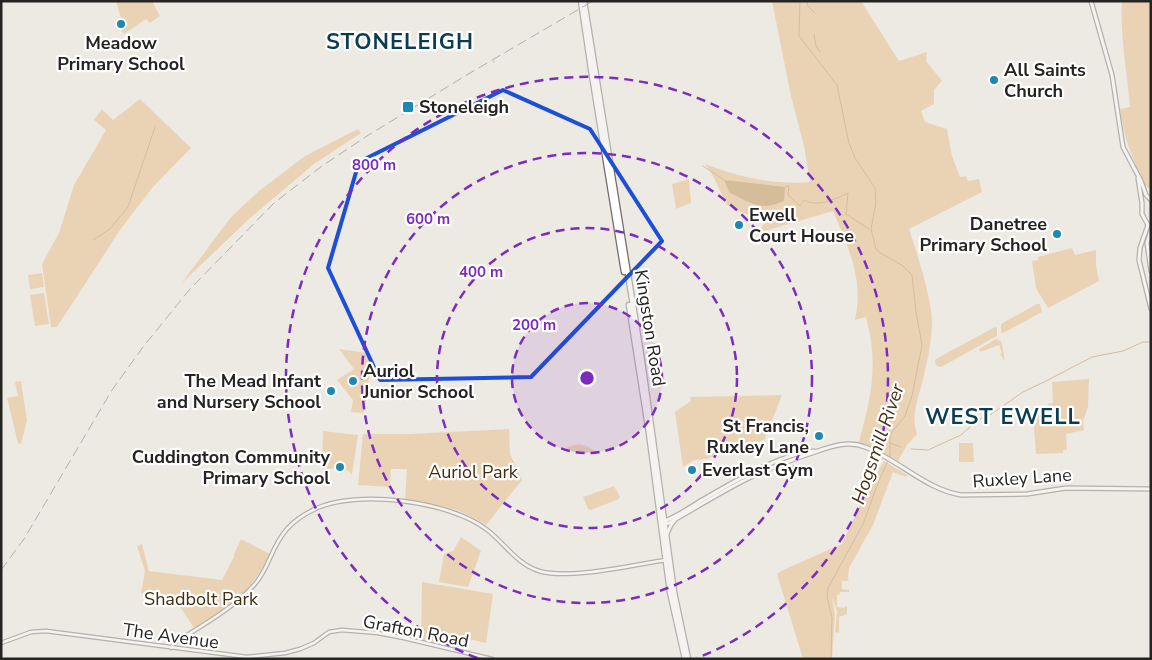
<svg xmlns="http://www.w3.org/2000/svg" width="1152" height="660" font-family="'Nunito Sans',sans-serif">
	<rect width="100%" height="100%" fill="#ede9e3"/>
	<!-- green -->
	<path fill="#e7b97d" d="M116,1H152L160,16L150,23L146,19L124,34L119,28L122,22Z
		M772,1H861L899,61L927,52L926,61L942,81L934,90V104L921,111L925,122L947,129L952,156L960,177L966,176L968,181L979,179L982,192L909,229C917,254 933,301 932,326C931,342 928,359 924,375C920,394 910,415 917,434L907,445L898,461L867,445L859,442C871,397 879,365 866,317L855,320C864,278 848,248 833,211L765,231H760L764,223L727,205L712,174L705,164C739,177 773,185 810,182L804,146L791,96Z
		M1122,1H1151V190L1146,186L1145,188L1142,180L1145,185C1132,160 1124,137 1120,109L1130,107C1127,72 1120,37 1122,1Z
		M140,99L191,148L152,188L120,230L57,327H51L42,264L59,233L74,185L106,130L94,120L102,109L113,120Z
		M358,129L361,133L314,164L249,219L181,284L231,217L259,191L305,156Z
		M689,179L691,203L676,209L672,184Z
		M1072,248L1075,255L1096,250V265L1099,281L1048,308L1036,288L1032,261L1038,260V257Z
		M42,273L44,287L30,289L28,275Z
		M44,293L49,324L35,326L30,295Z
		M1037,304H1040L1042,312L1003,333L1001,332V324Z
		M995,327L997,328V336L941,367L937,366L935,362L936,359Z
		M996,339L1001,341L1004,354V361L1000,354L1002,353L999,345L980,352L979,349Z
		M339,349L367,353L372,358L364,413L351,412L353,400L337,380L354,369Z
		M1089,379L1088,407L1083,421L1084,430L1066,434L1067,450H1063V453L1036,454L1033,415L1059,412V411H1049L1048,404L1053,403L1052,382Z
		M21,381L27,421L21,444L18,443L7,398L18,396L15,382Z
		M782,395L765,439L751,445L750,443L747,445L745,441L707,459L694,460L683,467L675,412L691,401L690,397Z
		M509,429L510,454L522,480L486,525C459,507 437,505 405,500L407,469H391L390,487L358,485L363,434H409Z
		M323,431L358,435L352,474L347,470L341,474L333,468L324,471L322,468Z
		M959,443H973L974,462H959Z
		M579,444L587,446L594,451L580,454L567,449V447Z
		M884,461L907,475L906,477L893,472L873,525L849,568L848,579L849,581H842V589L849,590V592H840L839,595H837V607L844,608L847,606V614L839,617V633L835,632L837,611L832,597L835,614L832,659H803L777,574L781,571L842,544L867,490Z
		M614,486L620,497L619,499L591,510L588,509L583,497Z
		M461,537L481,551L468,587L439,582L444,554L453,551Z
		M241,539L270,554C252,592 228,607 194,628L173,596L165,601L141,593L145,571L137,546L142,544L149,571L222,580L234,557V554Z
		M422,582L493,594L486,643L456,636L443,631L440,639V644L421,641Z"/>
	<!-- water -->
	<path fill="#b88845" d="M724,180L785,187L784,201C761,212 750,203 729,192Z"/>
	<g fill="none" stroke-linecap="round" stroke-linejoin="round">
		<!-- stream -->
		<path stroke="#b88845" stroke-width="1" d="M800,1L799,36L837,85L849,143L855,158L875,188L876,203L871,229L876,249L879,252L903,266L912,275L916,312L922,345L912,396L905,416L892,432L890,438V456L878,483L863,524L828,588L827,597L832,617L831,659
			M808,1L807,5L815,13
			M814,34L816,46L820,52
			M494,61V62
			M703,166L724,180
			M785,187L789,186L788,195L800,206L804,200C818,208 835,199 848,193L846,214L869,229
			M93,240L110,229L128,207L155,127
			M890,443L901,447
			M911,449L928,450L961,435L979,419L987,417L1023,392L1048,380L1092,357L1123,351L1143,342H1151"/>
		<defs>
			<path id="tertiary" d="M1,643L31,632L46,631L247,657L285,653L300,649L314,643L329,632L342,630L378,633L404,638L492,659
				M171,648L173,644C201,626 233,609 255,584C262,576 266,567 270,558C281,533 290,521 315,509C357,489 449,501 486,529C504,542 516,564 539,571C570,580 632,565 666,560"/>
			<path id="secondary" d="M1091,1L1112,75L1123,147L1141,181L1146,195L1151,200
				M1138,178L1142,203V214L1148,225L1140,248L1139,260L1151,309
				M1151,230L1147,243L1151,271
				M662,522C677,517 690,507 704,499C733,482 780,454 814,451
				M664,524L669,523C697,507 724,490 753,476C770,468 788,461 806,455C825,449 845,439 865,447C899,460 925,489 961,495L1027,494L1066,488L1151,489
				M667,534L671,525L675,520"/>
			<path id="trunk" d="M581,1L591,69L624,272
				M584,1L642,361L674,592L688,659
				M629,305L649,433L670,592L685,659"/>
		</defs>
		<!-- tertiary casing -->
		<use href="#tertiary" stroke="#6f6b66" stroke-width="5"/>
		<!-- secondary casing -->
		<use href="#secondary" stroke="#6f6b66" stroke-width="5.5"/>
		<!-- trunk casing -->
		<use href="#trunk" stroke="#6f6b66" stroke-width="7"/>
		<!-- tertiary -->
		<use href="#tertiary" stroke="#fff" stroke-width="2.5"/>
		<!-- secondary -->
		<use href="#secondary" stroke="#fff" stroke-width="3"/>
		<!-- trunk -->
		<use href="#trunk" stroke="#fff" stroke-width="4.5"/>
		<!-- rail -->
		<path stroke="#6b6864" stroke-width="1" stroke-dasharray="10 5" stroke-linecap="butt" d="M1,570L24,539L112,390L143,347L190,289L274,203L322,166L367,136L470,73L593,1"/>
	</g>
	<!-- marked area -->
	<path d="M0 0H1152V660H0ZM503,90L590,129L662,241L531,377L380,380L328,268L359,162Z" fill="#ede9e3" fill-opacity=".55" fill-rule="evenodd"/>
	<path fill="none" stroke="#1d4ed8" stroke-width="4" stroke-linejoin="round" d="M503,90L590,129L662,241L531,377L380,380L328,268L359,162Z"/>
	<!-- distance rings -->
	<circle cx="587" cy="378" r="75" fill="#7b2cbf" fill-opacity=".12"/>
	<g fill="none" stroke="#7b2cbf" stroke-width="2.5" stroke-dasharray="9 6">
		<circle cx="587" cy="378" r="75"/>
		<circle cx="587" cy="378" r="150"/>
		<circle cx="587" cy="378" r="225"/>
		<path d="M477 658A301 301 0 1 1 697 658"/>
	</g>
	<!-- markers -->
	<g fill="#1d89b0" stroke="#fff" stroke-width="2">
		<circle cx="121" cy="24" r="5"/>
		<circle cx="994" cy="80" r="5"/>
		<rect x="402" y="101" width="12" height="12" rx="2.5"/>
		<circle cx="739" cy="225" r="5"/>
		<circle cx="1057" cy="234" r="5"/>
		<circle cx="353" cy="381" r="5"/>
		<circle cx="331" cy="391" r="5"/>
		<circle cx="819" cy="436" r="5"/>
		<circle cx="340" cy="467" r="5"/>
		<circle cx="692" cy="470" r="5"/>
	</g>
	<g text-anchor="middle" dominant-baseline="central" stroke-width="4.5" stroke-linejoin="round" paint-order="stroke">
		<!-- poi labels -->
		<g font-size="18" font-weight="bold" fill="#262422" stroke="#fff" text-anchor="start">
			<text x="121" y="43" text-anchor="middle">Meadow<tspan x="121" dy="21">Primary School</tspan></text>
			<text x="1004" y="70">All Saints<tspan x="1004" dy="21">Church</tspan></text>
			<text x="419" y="107">Stoneleigh</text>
			<text x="749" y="215">Ewell<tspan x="749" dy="21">Court House</tspan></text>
			<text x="1047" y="224" text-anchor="end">Danetree<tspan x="1047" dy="21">Primary School</tspan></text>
			<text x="363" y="371">Auriol<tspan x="363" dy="21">Junior School</tspan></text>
			<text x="321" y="381" text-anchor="end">The Mead Infant<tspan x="321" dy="21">and Nursery School</tspan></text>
			<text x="809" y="426" text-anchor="end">St Francis,<tspan x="809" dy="21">Ruxley Lane</tspan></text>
			<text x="330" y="457" text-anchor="end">Cuddington Community<tspan x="330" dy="21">Primary School</tspan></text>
			<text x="702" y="470">Everlast Gym</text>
		</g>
		<!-- street labels -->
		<g font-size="18" fill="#262422" stroke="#fff">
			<text transform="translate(650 328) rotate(81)">Kingston Road</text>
			<text transform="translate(1022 478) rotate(-4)">Ruxley Lane</text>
			<text transform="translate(416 631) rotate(11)">Grafton Road</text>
			<text transform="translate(171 636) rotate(8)">The Avenue</text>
		</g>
		<!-- park labels -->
		<g font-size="18" fill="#412c0e" stroke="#fff">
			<text x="473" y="472">Auriol Park</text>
			<text x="201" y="599">Shadbolt Park</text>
		</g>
		<!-- water labels -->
		<g font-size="19" font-style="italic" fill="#473215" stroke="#fff">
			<text transform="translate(878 444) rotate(-71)">Hogsmill River</text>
		</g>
		<!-- district labels -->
		<g font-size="22" font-weight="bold" letter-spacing="1" fill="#0b3d50" stroke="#fff">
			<text x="400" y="42">STONELEIGH</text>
			<text x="1003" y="417">WEST EWELL</text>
		</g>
	</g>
	<circle cx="587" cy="378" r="8" fill="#7b2cbf" stroke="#fff" stroke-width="2.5"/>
	<g font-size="15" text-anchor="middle" font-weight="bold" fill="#7b2cbf" stroke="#fff" stroke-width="4.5" stroke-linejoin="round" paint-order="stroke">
		<text x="374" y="170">800 m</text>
		<text x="428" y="224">600 m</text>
		<text x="481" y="277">400 m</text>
		<text x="534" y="330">200 m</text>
	</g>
	<!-- border -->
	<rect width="1152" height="660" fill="none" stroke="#262422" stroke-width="5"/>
</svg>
